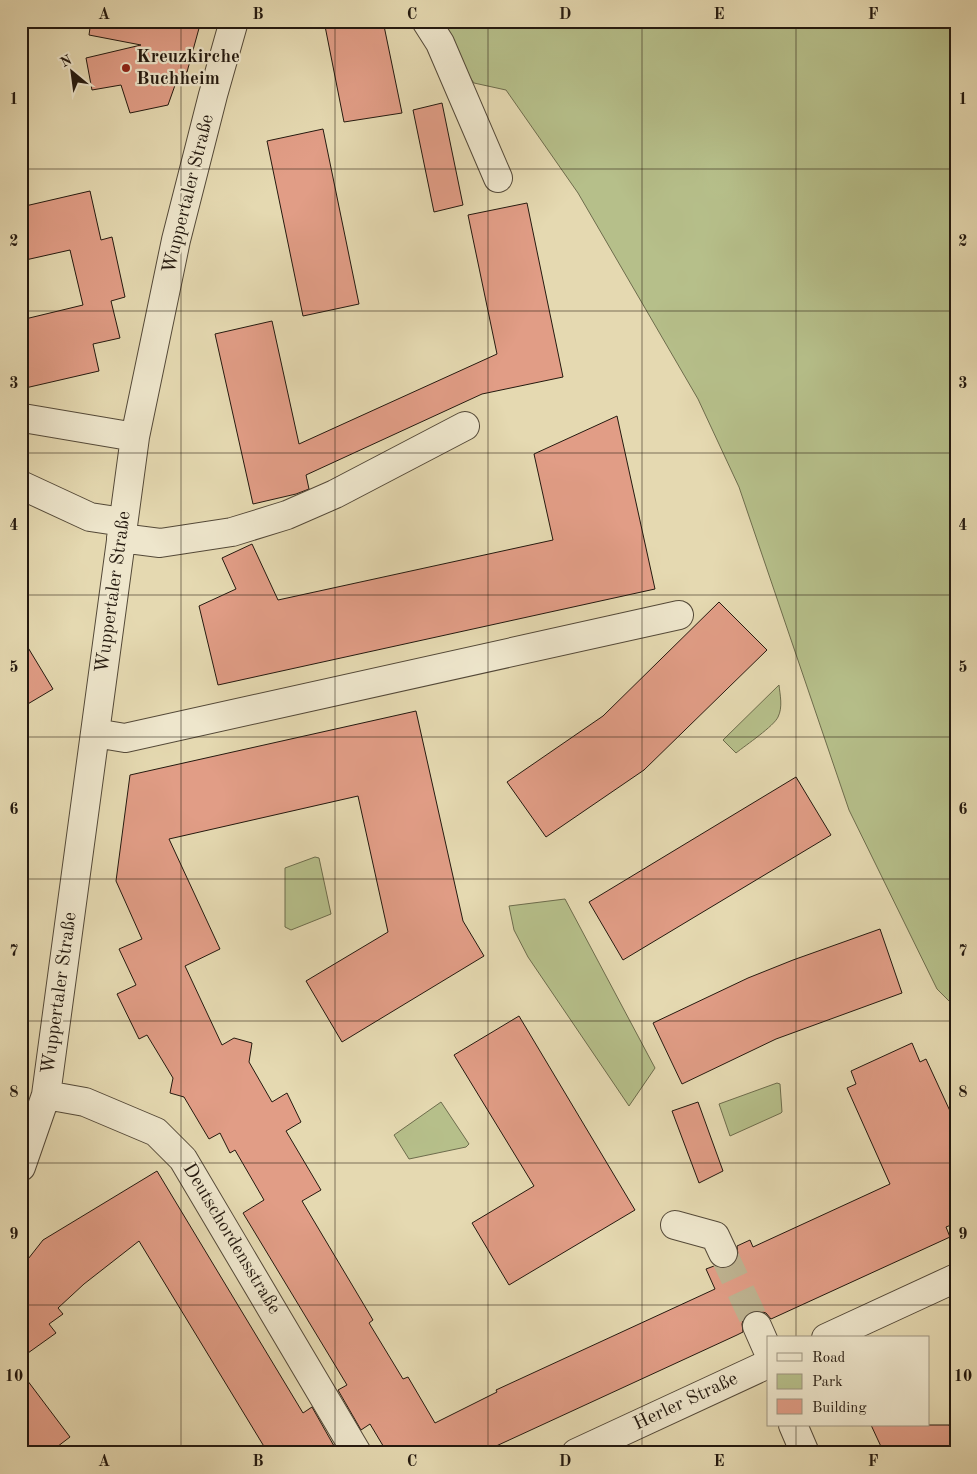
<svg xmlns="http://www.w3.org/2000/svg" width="977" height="1474" font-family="'Old Standard TT',serif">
	<rect width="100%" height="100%" fill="#e5d9b1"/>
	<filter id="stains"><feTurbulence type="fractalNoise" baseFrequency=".004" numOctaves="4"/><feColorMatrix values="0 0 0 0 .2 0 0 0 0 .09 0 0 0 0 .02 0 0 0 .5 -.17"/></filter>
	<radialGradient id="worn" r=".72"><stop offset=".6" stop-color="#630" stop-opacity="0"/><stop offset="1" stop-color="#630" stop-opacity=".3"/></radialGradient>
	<!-- green -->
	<path fill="#b6bf8a" stroke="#6d6c4c" d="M436,21H956V1008L937,989L849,810L739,487L698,399L578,193L506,90L474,83L469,76Z
		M779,685C780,695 783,707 778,717C774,726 746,745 736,753L723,740Z
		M315,857L319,858L331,914L291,930L285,927V868Z
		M565,899L655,1068L629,1106L528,957L514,930L509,906Z
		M777,1083L780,1084L782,1112L781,1113L730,1136L719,1104Z
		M441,1102L469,1144L466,1147L409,1159L394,1135Z"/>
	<!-- building -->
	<path fill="#e19d86" stroke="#24190f" d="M91,21H201L187,72L179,74L168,105L130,113L121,85L92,90L86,58L141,45L89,35Z
		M324,21H383L402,113L344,122Z
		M442,103L463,205L434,212L413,110Z
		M323,129L359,304L303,316L267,141Z
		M90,191L101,240L112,237L125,297L111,301L120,338L93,344L99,371L21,389V320L83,305L70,250L21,261V207Z
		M527,203L563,377L482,394L306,475L309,489L296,494L253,504L215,334L272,321L299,444L497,354L468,215Z
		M617,416L655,589L218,685L199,606L236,589L222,558L252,544L278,600L553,540L534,454Z
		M719,602L767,650L644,770L546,837L507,782L603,716Z
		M21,636L53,689L21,708Z
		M416,711L463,921L484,956L342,1042L306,981L388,932L358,796L169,839L220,949L185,966L222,1045L234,1038L252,1043L249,1062L272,1102L287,1093L301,1122L286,1131L321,1190L302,1201L373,1320L369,1323L403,1379L408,1377L435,1423L497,1392L496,1390L715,1289L706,1269L714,1266L722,1269L730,1267L736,1261L738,1255L737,1246L750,1240L753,1247L890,1184L847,1088L856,1084L851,1071L912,1043L920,1062L926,1059L956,1124V1223L946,1227L950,1237L771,1319L766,1313L759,1311L750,1312L744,1317L742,1324L743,1332L737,1335L481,1453H378L385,1449L370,1424L361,1430L338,1390L347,1385L243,1213L264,1200L235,1150L230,1153L220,1133L209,1139L184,1097L170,1093L173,1078L147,1035L139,1039L117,994L136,985L119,949L142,939L116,881L130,775Z
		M796,777L831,835L623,960L589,902Z
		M880,929L902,993L776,1039L682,1084L653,1023L748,978L793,960Z
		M519,1016L635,1210L509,1285L472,1223L534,1186L454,1055Z
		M698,1102L723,1171L699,1183L672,1111Z
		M157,1171L303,1413L312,1407L334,1446L322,1453H268L139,1241L84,1284L58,1308L63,1314L49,1324L56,1333L21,1358V1268L43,1240Z
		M21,1372L70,1437L49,1453H21Z
		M871,1425H949L956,1441V1453H884Z"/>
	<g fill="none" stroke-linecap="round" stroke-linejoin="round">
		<!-- minor-tunnel -->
		<path stroke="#beb391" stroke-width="28" stroke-dasharray="28 14" stroke-linecap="butt" d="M723,1253L757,1326"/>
		<defs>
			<path id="minor" d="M426,21L440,43L498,178
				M23,418L135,437
				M21,485L90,517L123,522
				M121,538L160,543L232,532L287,515L335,494L465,426
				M95,733L125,738L679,615
				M46,1095L85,1102L156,1132L183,1159L357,1453
				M21,1167L46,1095L135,437L176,240L213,95L234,21
				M675,1225L715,1236L723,1253
				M757,1326L768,1351
				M826,1338L956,1278
				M793,1425L805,1453
				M576,1453L768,1364"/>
		</defs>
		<!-- minor casing -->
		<use href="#minor" stroke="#544938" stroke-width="30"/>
		<!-- minor -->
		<use href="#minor" stroke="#eee6cc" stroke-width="28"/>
	</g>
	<!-- grid -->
	<path fill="none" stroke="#24190f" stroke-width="1" stroke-opacity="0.55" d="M181,21V1453M335,21V1453M488,21V1453M642,21V1453M796,21V1338M21,169H956M21,311H956M21,453H956M21,595H956M21,737H956M21,879H956M21,1021H956M21,1163H956M21,1305H956M796,1425V1453"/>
	<!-- markers -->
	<circle fill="#8f2418" stroke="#eee6cc" stroke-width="2" cx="126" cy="68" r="5"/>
	<g text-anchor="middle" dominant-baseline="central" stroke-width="4.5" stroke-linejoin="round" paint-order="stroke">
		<!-- poi labels -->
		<g font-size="19" font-weight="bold" fill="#24190f" stroke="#eee6cc" text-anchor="start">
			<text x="136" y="57">Kreuzkirche<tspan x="136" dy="22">Buchheim</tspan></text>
		</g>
		<!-- street labels -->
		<g font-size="19" fill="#24190f" stroke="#eee6cc">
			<text transform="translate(189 194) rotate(-76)">Wuppertaler Straße</text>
			<text transform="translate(114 592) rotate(-82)">Wuppertaler Straße</text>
			<text transform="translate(60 993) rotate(-82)">Wuppertaler Straße</text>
			<text transform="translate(231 1239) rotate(59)">Deutschordensstraße</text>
			<text transform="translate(686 1402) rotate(-25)">Herler Straße</text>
		</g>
	</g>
	<!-- margin -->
	<rect width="977" height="1474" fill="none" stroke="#e5d9b1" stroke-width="55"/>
	<!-- legend -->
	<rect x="767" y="1336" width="162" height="90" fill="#eee6cc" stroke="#9d9480"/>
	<rect x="777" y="1353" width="25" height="8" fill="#eee6cc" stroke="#9d9480"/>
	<text x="812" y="1362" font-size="15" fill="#24190f">Road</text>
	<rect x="777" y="1374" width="25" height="15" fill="#b6bf8a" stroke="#9d9480"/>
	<text x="812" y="1386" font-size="15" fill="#24190f">Park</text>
	<rect x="777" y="1399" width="25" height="15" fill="#e19d86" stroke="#9d9480"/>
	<text x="812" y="1412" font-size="15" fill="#24190f">Building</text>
	<!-- north arrow -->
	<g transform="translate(72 72) rotate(331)" stroke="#eee6cc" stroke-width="4" paint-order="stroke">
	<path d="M0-4L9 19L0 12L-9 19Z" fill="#24190f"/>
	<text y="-8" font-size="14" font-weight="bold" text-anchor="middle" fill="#24190f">N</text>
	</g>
	<rect x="28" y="28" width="922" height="1418" fill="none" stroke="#24190f" stroke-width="2"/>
	<g font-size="16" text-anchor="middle" font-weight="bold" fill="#24190f">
		<text x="104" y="19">A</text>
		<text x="258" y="19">B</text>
		<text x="412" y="19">C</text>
		<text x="565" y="19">D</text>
		<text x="719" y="19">E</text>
		<text x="873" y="19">F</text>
		<text x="14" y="104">1</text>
		<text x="963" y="104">1</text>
		<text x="14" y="246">2</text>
		<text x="963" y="246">2</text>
		<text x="14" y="388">3</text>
		<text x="963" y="388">3</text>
		<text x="14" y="530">4</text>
		<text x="963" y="530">4</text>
		<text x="14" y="672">5</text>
		<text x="963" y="672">5</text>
		<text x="14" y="814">6</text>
		<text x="963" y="814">6</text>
		<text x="14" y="956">7</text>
		<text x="963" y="956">7</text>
		<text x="14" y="1097">8</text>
		<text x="963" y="1097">8</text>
		<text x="14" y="1239">9</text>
		<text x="963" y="1239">9</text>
		<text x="14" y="1381">10</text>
		<text x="963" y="1381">10</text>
		<text x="104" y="1466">A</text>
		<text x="258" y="1466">B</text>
		<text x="412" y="1466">C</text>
		<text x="565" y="1466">D</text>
		<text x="719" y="1466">E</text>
		<text x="873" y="1466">F</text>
	</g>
	<rect width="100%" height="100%" filter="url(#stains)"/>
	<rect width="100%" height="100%" fill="url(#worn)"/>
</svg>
